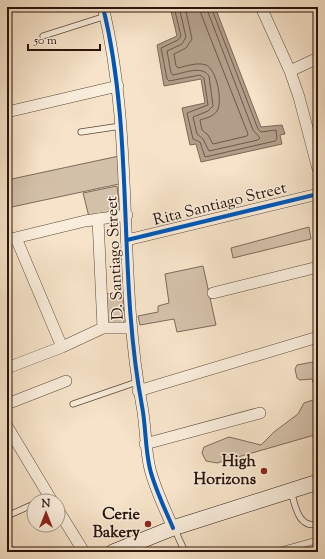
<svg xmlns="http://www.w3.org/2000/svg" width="325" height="559" font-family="'Sorts Mill Goudy',serif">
	<rect width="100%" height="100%" fill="#f6e3c9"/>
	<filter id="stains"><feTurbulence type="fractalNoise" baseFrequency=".005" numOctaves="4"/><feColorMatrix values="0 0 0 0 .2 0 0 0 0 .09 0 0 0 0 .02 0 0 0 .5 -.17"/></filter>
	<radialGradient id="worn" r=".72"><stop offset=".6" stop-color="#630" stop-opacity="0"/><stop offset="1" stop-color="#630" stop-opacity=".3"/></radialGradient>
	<!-- green -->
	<path fill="#d3c0a9" stroke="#7e6a5a" d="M119,156V184L7,208V180Z
		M117,186L120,212L89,217L83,193Z
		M309,227L311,239L233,258L231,248Z
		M203,266L216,325L177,332L174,319L140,325L138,316L158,312V306L169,303L165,274Z
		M123,293L124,323H106L105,294Z
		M318,361V434L217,463L206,461L202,453L204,447L229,437L261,445L274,432L298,414L304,403L316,399L317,395L312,379L300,380L297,378L295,369L297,365Z"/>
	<!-- water -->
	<path fill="#b19d88" stroke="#7b6656" d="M170,7H215L261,127L282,125L285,134L280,135L282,144L201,162L196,144L190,145L182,108L205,103L201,79L164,86L157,45L177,36Z"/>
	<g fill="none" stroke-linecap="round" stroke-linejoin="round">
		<!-- shore -->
		<path stroke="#6e584a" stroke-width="1" d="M174,7L181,36L178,40L161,48L167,79L169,81L200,75L204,78L208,105L187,113L193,139L200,142L205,157L275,141L277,139L276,130L261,132L258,129L211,7
			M179,7L186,37L182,44L167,51L171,73L173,75C184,73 202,65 209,76L213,106L208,111L193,117L197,134L203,139L209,151L258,140L260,138L253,130L206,7
			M185,7L192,39L186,48L174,54L176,66L178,68C186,66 198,62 206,65C217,70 223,102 217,111C213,117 206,118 200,120L202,130L208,135L213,144L247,136L248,134L201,14L200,7"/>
		<defs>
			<path id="service" d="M43,36L106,16
				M81,132L121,126
				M73,404L137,382
				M291,491C295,505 298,529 318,524
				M40,501L49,496
				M7,516L34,504
				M174,528L185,552
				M275,552L318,540"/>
			<path id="minor" d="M103,7C135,138 117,274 142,406C146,427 145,448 150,469C155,489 165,509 173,528
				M261,7L290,71L299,97L318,169
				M290,71L318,58
				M7,112L118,86
				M98,219L103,328
				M16,238L62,347
				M7,240L85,221L127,215
				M127,240L318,194
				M213,293L318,267
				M7,368L62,347L103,328H131
				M138,391L318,337
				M7,404L66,381
				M7,426L52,501
				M145,444L260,413
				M58,510L84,552"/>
			<path id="secondary" d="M113,552L173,528L318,482"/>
		</defs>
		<!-- service casing -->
		<use href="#service" stroke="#5d483a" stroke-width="7"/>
		<!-- minor casing -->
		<use href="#minor" stroke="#5d483a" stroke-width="12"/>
		<!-- secondary casing -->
		<use href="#secondary" stroke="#2a140b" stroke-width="16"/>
		<!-- service -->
		<use href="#service" stroke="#f9eddc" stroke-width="5.5"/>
		<!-- minor -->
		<use href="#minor" stroke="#f9eddc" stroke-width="11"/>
		<!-- secondary -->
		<use href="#secondary" stroke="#f9eddc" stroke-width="15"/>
		<defs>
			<path id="cycleway" d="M103,7C135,138 117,274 142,406C146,427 145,448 150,469C155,489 165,509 173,528
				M127,240L318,194"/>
		</defs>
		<!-- cycleway casing -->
		<use href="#cycleway" stroke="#f9eddc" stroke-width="6"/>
		<!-- cycleway -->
		<use href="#cycleway" stroke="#0057b8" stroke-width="4"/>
	</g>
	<!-- markers -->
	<g fill="#8f2418" stroke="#f9eddc" stroke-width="1.5">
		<circle cx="264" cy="471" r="4"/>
		<circle cx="148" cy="524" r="4"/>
	</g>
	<g text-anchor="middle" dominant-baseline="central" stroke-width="3" stroke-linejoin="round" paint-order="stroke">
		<!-- street labels -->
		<g font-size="16" fill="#2a140b" stroke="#f9eddc">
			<text transform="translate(220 205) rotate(-14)">Rita Santiago Street</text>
			<text transform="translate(116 258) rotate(-93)">D. Santiago Street</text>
		</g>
		<!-- poi labels -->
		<g font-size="16" font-weight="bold" fill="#2a140b" stroke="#f9eddc" text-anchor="end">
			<text x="256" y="462">High<tspan x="256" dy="18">Horizons</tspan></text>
			<text x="140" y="515">Cerie<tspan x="140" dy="18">Bakery</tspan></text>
		</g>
	</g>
	<!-- margin -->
	<rect width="325" height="559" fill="none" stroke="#f6e3c9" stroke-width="24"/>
	<rect x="8" y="8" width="309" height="543" fill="none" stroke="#2a140b" stroke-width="2"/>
	<rect x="12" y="12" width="301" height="535" fill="none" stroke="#2a140b"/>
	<!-- north arrow -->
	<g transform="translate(46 513)"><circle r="19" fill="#f9eddc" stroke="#a69688"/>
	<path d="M0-3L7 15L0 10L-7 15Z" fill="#8f2418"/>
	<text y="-6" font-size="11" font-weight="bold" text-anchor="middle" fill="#2a140b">N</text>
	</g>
	<!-- scale -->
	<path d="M28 44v6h72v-6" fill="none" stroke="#2a140b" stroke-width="2"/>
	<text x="34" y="44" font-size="12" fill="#2a140b" stroke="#f9eddc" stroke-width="3" paint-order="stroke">50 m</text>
	<rect width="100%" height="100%" filter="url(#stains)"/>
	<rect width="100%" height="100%" fill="url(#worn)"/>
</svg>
